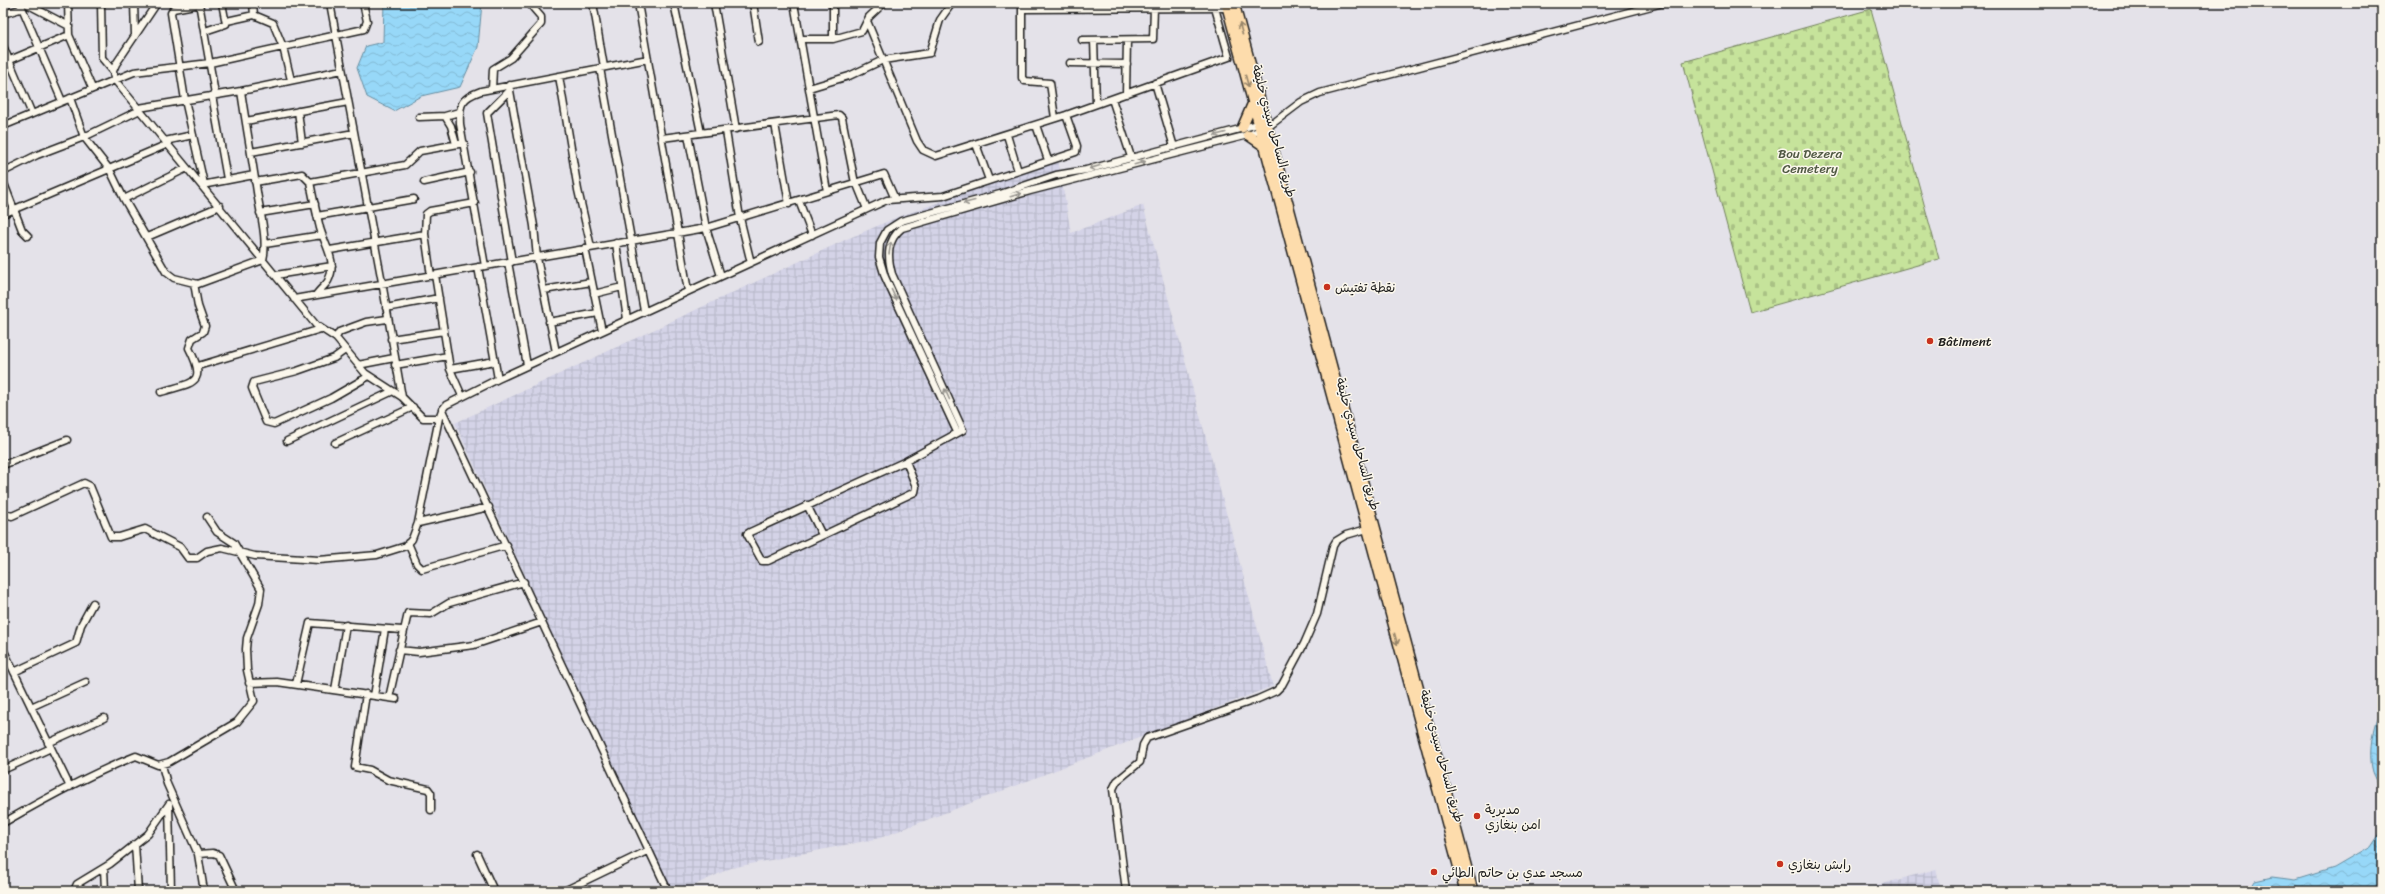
<svg xmlns="http://www.w3.org/2000/svg" width="2385" height="894" font-family="Sriracha,'Playpen Sans Arabic',sans-serif">
	<defs>
		<pattern id="industrial-grid" width="8" height="8" patternUnits="userSpaceOnUse"><rect width="8" height="8" fill="#d4d3e7"/><path d="M0 4h8M4 0v8" fill="none" stroke="#b5b5c6"/></pattern>
		<pattern id="cemetery-stones" width="16" height="16" patternUnits="userSpaceOnUse"><rect width="16" height="16" fill="#c6e39b"/><path d="M2 7V4a2 2 0 0 1 4 0v3zM10 15v-3a2 2 0 0 1 4 0v3z" fill="#aac285"/></pattern>
		<pattern id="water-waves" width="16" height="10" patternUnits="userSpaceOnUse"><rect width="16" height="10" fill="#97d8f8"/><path d="M0 5q4-4 8 0t8 0" fill="none" stroke="#82b9d4"/></pattern>
	</defs>
	<rect width="100%" height="100%" fill="#e4e2e9"/>
	<filter id="ink" filterUnits="userSpaceOnUse"><feTurbulence type="fractalNoise" baseFrequency=".025" numOctaves="2"/><feDisplacementMap in="SourceGraphic" scale="8" xChannelSelector="R" yChannelSelector="G"/><feConvolveMatrix kernelMatrix="1 2 1 2 8 2 1 2 1" color-interpolation-filters="sRGB"/></filter>
	<g filter="url(#ink)">
		<!-- industrial -->
		<path fill="url(#industrial-grid)" d="M1058,160L1071,233L1143,205L1273,686L880,838L731,868L682,891H670L455,423L847,239L898,217Z
			M1936,869L1941,891H1873L1872,887Z"/>
		<!-- cemetery -->
		<path fill="url(#cemetery-stones)" stroke="#71805c" d="M1871,9L1939,259L1750,312L1683,62Z"/>
		<!-- water -->
		<path fill="url(#water-waves)" stroke="#668da0" d="M384,3H482L478,47L460,87L421,96L394,111L367,97L357,68L366,46L383,42Z
			M2382,705V789C2379,784 2375,778 2373,772C2367,751 2374,724 2382,705Z
			M2382,829V891H2249L2255,881L2272,877L2295,880L2334,868L2370,847Z"/>
		<g fill="none" stroke-linecap="round" stroke-linejoin="round">
			<defs>
				<path id="minor" d="M20,3L62,101
					M25,3L69,26
					M68,3L69,35L92,88
					M101,3L102,58L113,71
					M134,3L135,35
					M157,3L116,64L113,71L114,79L316,325L336,338L365,373L402,397L423,418H439
					M199,3L215,94
					M253,3L254,15
					M330,3L382,282L402,397
					M593,3L604,67
					M638,3L688,291
					M674,3L701,133
					M714,3L736,129
					M753,3L759,42
					M794,3L827,191
					M833,3V39
					M2380,3L2382,13
					M200,4L173,9L171,13L185,100L204,184
					M3,14L20,9
					M227,21L254,15L273,23L283,47L291,80
					M867,21L917,141L923,150L936,156L1066,115L1229,57L1215,8
					M205,31L226,24L222,3
					M800,39H833L862,31L869,17L884,3
					M1082,40L1153,39L1154,7
					M1094,40L1096,104
					M3,46L32,114
					M3,63L69,35
					M1070,63L1127,64
					M600,68L644,311
					M559,76L578,190L591,247
					M1155,83L1174,147
					M509,85L534,226L537,258L556,352
					M809,88L849,76L883,60L930,53L940,20L952,3
					M492,89L493,69L511,58L541,24V17L529,3
					M510,90L487,113L512,262
					M1126,94L1127,40
					M212,95L227,179
					M1112,99L1131,157
					M139,108L241,91L342,70
					M140,110L84,137L110,170L124,199L166,272L174,278L198,284L263,260C268,239 260,213 257,192C252,158 246,125 241,91
					M298,111L302,143
					M445,116L451,126L456,144
					M419,117L445,116L459,112
					M1055,118L1050,83L1025,81L1022,78V9L1227,8
					M246,121L348,102
					M775,124L789,204
					M1036,125L1048,160
					M3,126L134,72L210,63L364,29L367,21L363,3
					M726,131L740,218L751,263
					M688,135L706,228L721,276
					M1007,135L1018,171
					M662,138L839,115L842,118L855,183
					M165,141L193,135
					M976,144L989,180
					M251,152L354,133
					M3,172L37,155L84,137L70,98
					M3,181L22,230L28,236
					M255,182L302,174L310,182
					M424,182L470,172
					M856,182L867,209
					M202,185L254,175
					M124,199L187,168
					M799,201L812,235
					M260,213L315,204
					M3,214L168,144
					M317,216L414,199
					M147,237L220,206
					M616,243L627,319
					M265,244L322,235
					M585,248L602,331
					M330,250L425,234
					M508,262L527,365
					M485,266L460,124C459,104 461,98 481,91L648,59
					M478,267L498,379
					M276,275L332,266
					M435,275L450,369L462,396
					M431,276L425,234L426,214L430,211L475,203
					M544,290L591,282
					M594,294L622,287
					M316,295C319,290 325,286 328,281C338,262 325,246 320,228C316,212 313,197 310,182L405,165L420,151L464,143
					M294,299L706,228L884,174L895,199
					M386,308L439,298
					M549,322L598,313
					M336,338L339,332L366,322L387,319
					M391,339L444,331
					M345,350L334,358L297,371L254,382L252,388L266,422L274,424L331,398L369,376
					M358,365L394,358
					M395,365L448,356
					M198,366L321,329
					M450,369L495,361
					M161,392C193,382 208,385 189,348L192,339L203,332L205,326L198,306L194,283
					M442,410L668,891
					M957,432L885,277L879,257L880,243L887,230L901,221L1000,194L1056,175L1086,170L1262,123
					M287,441L391,392
					M335,443L413,407
					M906,461L916,487L915,492L768,561H762L747,534L750,532L906,461L963,430L892,274C887,256 887,240 902,228L1030,191L1248,135L1268,127L1301,102L1320,93L1663,3
					M3,465L67,440
					M807,505L822,535
					M3,509L5,514L12,516L84,483L90,486L111,537H119L145,529L180,547L188,558H197L207,551L222,548L255,556L319,560L377,555L406,546L412,539L418,523L439,418L442,410L446,405L498,379L887,200L943,196L1076,152L1077,146L1066,115
					M418,523L489,507
					M408,543L417,564L422,569L507,545
					M3,649L70,787
					M399,650L419,652L474,645L542,622
					M14,672L76,643L81,625L93,603
					M249,683L277,682L396,699
					M296,684L310,623L402,630
					M335,690L346,625
					M366,694L355,767L370,770L388,780L428,789L431,793V810
					M374,696L385,629
					M389,698L408,613L431,614L449,603L524,582
					M31,707L86,682
					M48,743L104,718
					M162,765L167,784L198,854L204,891
					M3,770L51,748
					M169,804L171,891
					M3,823C46,798 90,774 136,756L158,765L169,762L237,722L254,701L247,670L246,649L247,638L259,604L261,589L234,543L217,532L207,517
					M135,844L138,891
					M198,854L213,853L219,855L236,891
					M477,854L494,891
					M104,868L105,891
					M74,891L77,884L110,864L148,834L169,804
					M564,891L649,850
					M1126,891L1113,789L1117,781L1140,762L1143,745L1147,738L1258,699L1276,691L1282,685L1304,644L1317,614L1333,546L1336,541L1346,535L1367,529"/>
				<path id="highway" d="M1226,3L1465,891
					M1234,3L1473,891
					M1242,128L1252,105
					M1248,135L1264,146"/>
			</defs>
			<!-- minor casing -->
			<use href="#minor" stroke="#1c1c1c" stroke-width="9"/>
			<!-- highway casing -->
			<use href="#highway" stroke="#1c1c1c" stroke-width="12"/>
			<!-- minor -->
			<use href="#minor" stroke="#fbf7ec" stroke-width="6"/>
			<!-- highway -->
			<use href="#highway" stroke="#fddcac" stroke-width="9"/>
		</g>
		<!-- one-way arrows -->
		<defs><path id="oneway-shaft" d="M-6 0H5M1.5-3L5.5 0L1.5 3" fill="none" stroke-width="1.6" stroke-linecap="round" stroke-linejoin="round"/></defs>
		<g stroke="#98866b">
			<use href="#oneway-shaft" transform="translate(1241 29) rotate(-105)"/>
			<use href="#oneway-shaft" transform="translate(1247 81) rotate(75)"/>
			<use href="#oneway-shaft" transform="translate(1396 639) rotate(75)"/>
		</g>
		<g stroke="#97948e">
			<use href="#oneway-shaft" transform="translate(1220 134) rotate(165)"/>
			<use href="#oneway-shaft" transform="translate(1140 163) rotate(-16)"/>
			<use href="#oneway-shaft" transform="translate(1095 167) rotate(164)"/>
			<use href="#oneway-shaft" transform="translate(1016 195) rotate(-16)"/>
			<use href="#oneway-shaft" transform="translate(969 202) rotate(166)"/>
			<use href="#oneway-shaft" transform="translate(890 248) rotate(-81)"/>
			<use href="#oneway-shaft" transform="translate(894 295) rotate(65)"/>
			<use href="#oneway-shaft" transform="translate(947 394) rotate(-114)"/>
		</g>
	</g>
	<!-- markers -->
	<g fill="#c8321e" stroke="#fbf7ec" stroke-width="1.5">
		<circle cx="1327" cy="287" r="4"/>
		<circle cx="1930" cy="341" r="4"/>
		<circle cx="1477" cy="816" r="4"/>
		<circle cx="1780" cy="864" r="4"/>
		<circle cx="1434" cy="872" r="4"/>
	</g>
	<g text-anchor="middle" dominant-baseline="central" stroke-width="3" stroke-linejoin="round" paint-order="stroke">
		<!-- street labels -->
		<g font-size="13" fill="#1c1c1c" stroke="#fbf7ec">
			<text transform="translate(1274 131) rotate(75)">طريق الساحل سيدي خليفة</text>
			<text transform="translate(1358 444) rotate(75)">طريق الساحل سيدي خليفة</text>
			<text transform="translate(1442 756) rotate(75)">طريق الساحل سيدي خليفة</text>
		</g>
		<!-- park labels -->
		<g font-size="13" fill="#4f5842" stroke="#fbf7ec">
			<text x="1810" y="153">Bou Dezera<tspan x="1810" dy="15">Cemetery</tspan></text>
		</g>
		<!-- poi labels -->
		<g font-size="13" fill="#1c1c1c" stroke="#fbf7ec" text-anchor="start">
			<text x="1335" y="287">نقطة تفتيش</text>
			<text x="1938" y="341">Bâtiment</text>
			<text x="1485" y="809">مديرية<tspan x="1485" dy="15">امن بنغازي</tspan></text>
			<text x="1788" y="864">رابش بنغازي</text>
			<text x="1442" y="872">مسجد عدي بن حاتم الطائي</text>
		</g>
	</g>
	<!-- margin -->
	<rect width="2385" height="894" fill="none" stroke="#fbf7ec" stroke-width="16"/>
	<rect x="8" y="8" width="2369" height="878" fill="none" stroke="#1c1c1c" stroke-width="1.5" filter="url(#ink)"/>
</svg>
